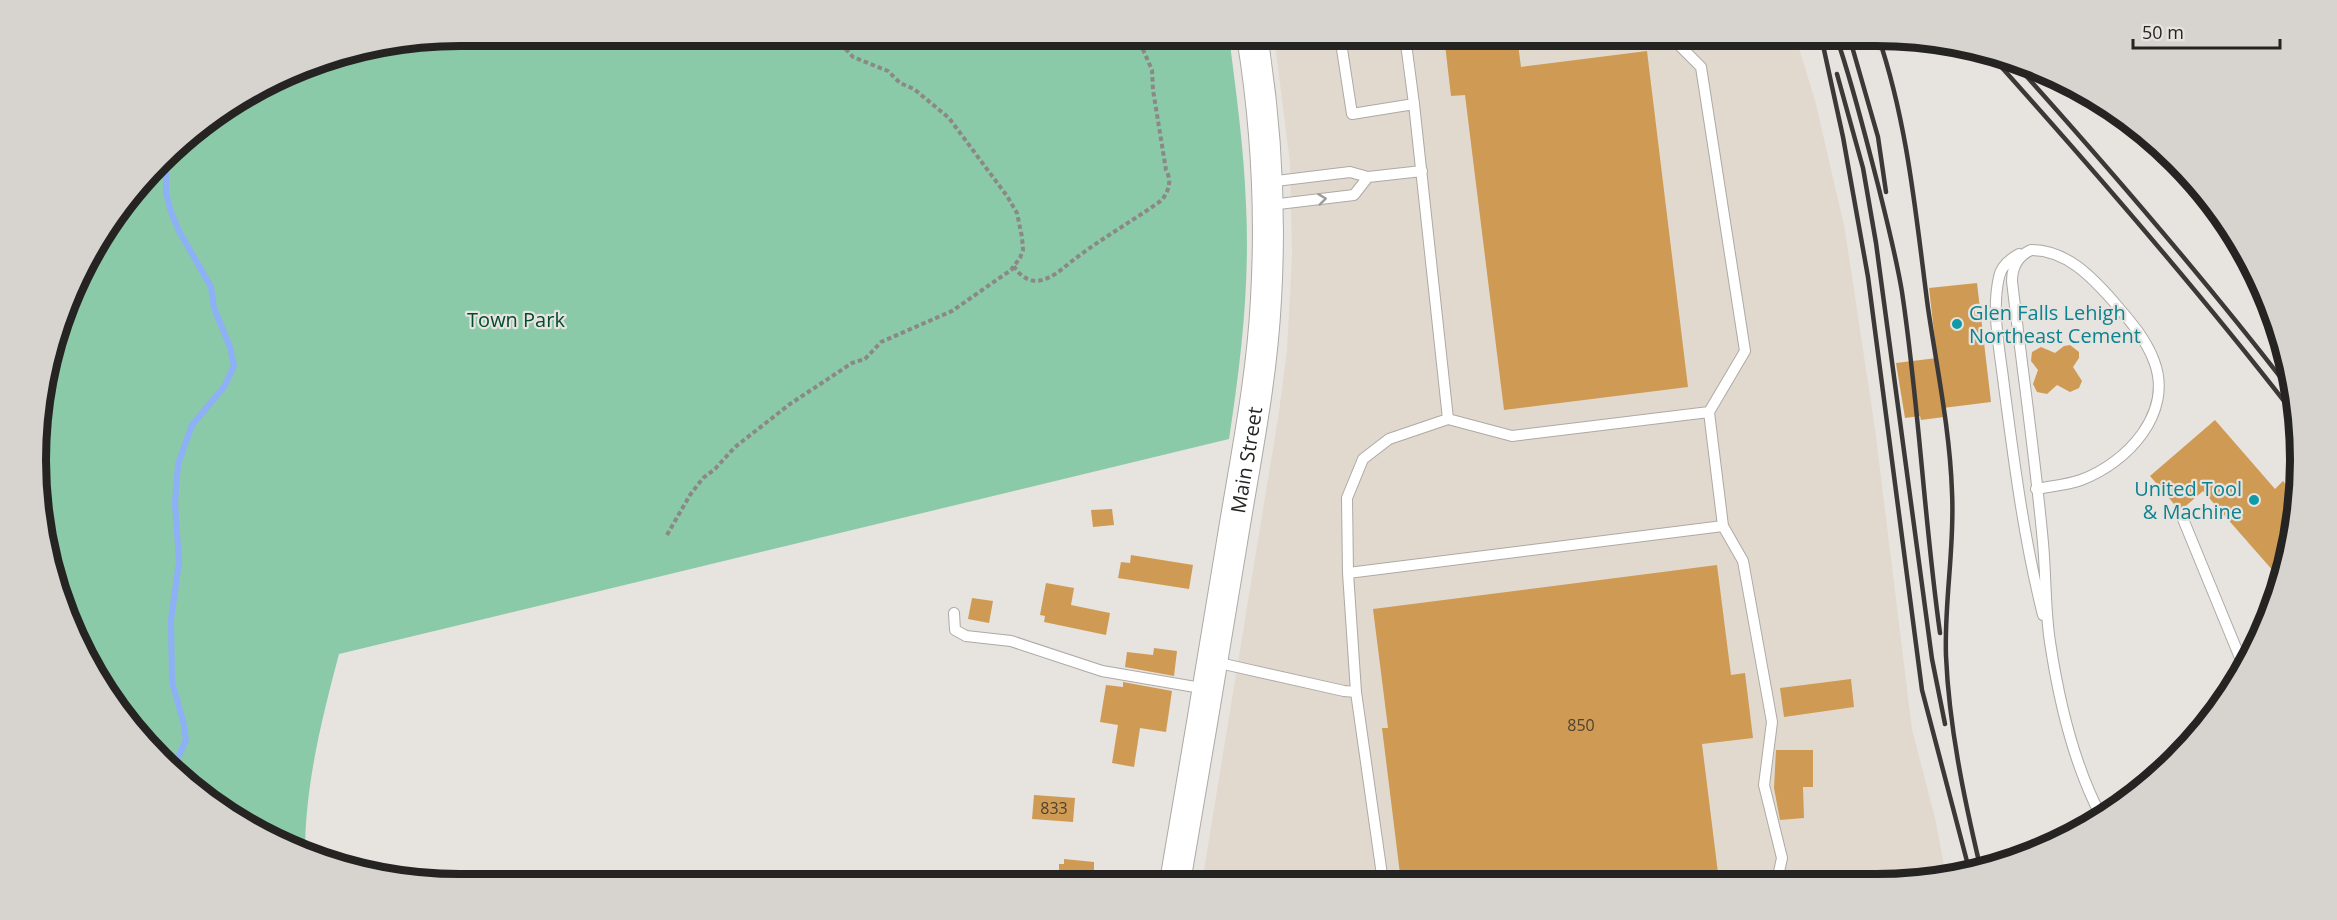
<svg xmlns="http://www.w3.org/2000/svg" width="2337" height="920" font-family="'Open Sans',sans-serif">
	<rect width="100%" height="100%" fill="#e7e3df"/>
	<!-- built -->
	<path fill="#e2d9ce" d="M1274,36H1795L1815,100L1845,230L1875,429L1912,729L1935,818L1946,876L1933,880L1202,882L1279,412L1287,350L1292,256L1290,163Z"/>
	<!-- green -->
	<path fill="#8acaa8" d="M460,36H1229C1236,92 1244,148 1246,205C1250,284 1241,361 1229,439L339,654C322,718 305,785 305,853L273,840L202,797L107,695L68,622L44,543L40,404L58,324L93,248L181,141L248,93L323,59Z"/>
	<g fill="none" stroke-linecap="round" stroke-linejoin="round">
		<!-- stream -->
		<path stroke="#8db0f6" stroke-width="6" d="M166,159V193L171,212L179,231L211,287L214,308L230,347L234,366L224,387L192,425L178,464L175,503L179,562L171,620L172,682L183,721L186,740L174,766"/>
	</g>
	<!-- building -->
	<path fill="#cf9a54" d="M1444,36H1517L1521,67L1647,51L1688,387L1504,410L1465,95L1451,96Z
		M1977,283L1991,402L1943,408L1944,417L1921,420L1920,416L1905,418L1896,363L1937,358L1929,288Z
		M2070,345L2079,352V358L2073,367L2082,381L2079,388L2070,392L2057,385L2047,394L2037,392L2033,384L2038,370L2031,361L2032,352L2041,347L2055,353L2064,346Z
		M2215,420L2275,489L2283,481L2298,498V502L2290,508L2296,514L2286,570L2282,581L2203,491L2180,511L2150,476Z
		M1112,509L1114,525L1093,527L1091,510Z
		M1131,555L1193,565L1189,589L1118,578L1121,562L1130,563Z
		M1717,565L1731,675L1745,673L1753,738L1702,744L1719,881L1401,882L1382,728H1388L1373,609Z
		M1046,583L1074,588L1071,605L1110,613L1106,635L1044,622L1045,616L1040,615Z
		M972,598L993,601L989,623L968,619Z
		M1154,648L1177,651L1174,676L1125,667L1127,652L1153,655Z
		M1851,679L1854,707L1784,717L1780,688Z
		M1123,682L1172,691L1166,732L1140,728L1134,767L1112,763L1118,725L1100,722L1106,685L1123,687Z
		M1776,750H1813V787H1803L1804,818L1780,820L1774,788Z
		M1034,795L1075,798L1073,822L1032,819Z
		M1064,859L1094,862V881L1059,880V864H1064Z"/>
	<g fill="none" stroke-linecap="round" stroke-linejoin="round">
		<defs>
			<path id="service" d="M1340,36L1352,114L1414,104L1448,419L1389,439L1363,459L1347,498L1348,573L1723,526L1709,412L1745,351L1701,67L1670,36
				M1405,36L1414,104
				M1268,182L1350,172L1368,177L1422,171
				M1270,205L1354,195L1368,177
				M2019,254C2010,259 2001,266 1999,277C1991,312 2000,350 2004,386C2014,462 2024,540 2043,615
				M1448,419L1512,436L1709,412
				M2036,489C2051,486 2067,485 2081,480C2127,463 2174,413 2154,361C2145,337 2129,320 2113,301C2091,276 2066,250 2031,250C2018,256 2012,267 2012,281C2022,368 2035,455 2043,543C2046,576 2045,610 2050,642C2059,702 2073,763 2101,816
				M2183,519L2243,665
				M1723,526L1743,561L1772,722L1764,785L1782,858L1777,881
				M1348,573L1356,692
				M954,613L955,630L966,636L1011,641L1102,671L1207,689
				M1215,662L1344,691L1356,692L1383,882"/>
			<g id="secondary">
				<path id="s1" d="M1175,882C1194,769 1214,655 1232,542C1245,461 1262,380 1266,299C1271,212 1266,122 1252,36"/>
			</g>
		</defs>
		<!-- service casing -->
		<use href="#service" stroke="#ada9a5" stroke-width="12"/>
		<!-- secondary casing -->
		<use href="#secondary" stroke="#ada9a5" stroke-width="32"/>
		<!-- path -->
		<path stroke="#8b8885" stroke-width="4" stroke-dasharray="4.5 3" stroke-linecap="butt" d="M1014,266C1017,273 1027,281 1036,281C1052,280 1065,266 1076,258C1104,237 1134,220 1162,200C1169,190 1172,181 1166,170L1153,90L1152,70L1137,36
			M667,535L690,495L703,478L715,469L735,447L790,404L852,363L865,359L881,342L952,311L1011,270L1020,258L1023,250L1022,237L1017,213L1007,196L949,118L914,89L900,83L888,71L853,57L842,45L820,36"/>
		<!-- service -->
		<use href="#service" stroke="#fff" stroke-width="10"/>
		<!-- secondary -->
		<use href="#secondary" stroke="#fff" stroke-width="30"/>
		<!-- rail -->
		<path stroke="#3a3937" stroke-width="4.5" d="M1821,36L1843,137L1868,277L1922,690L1969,869
			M1836,36C1853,85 1865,135 1878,185C1887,221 1896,256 1902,292C1919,405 1924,519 1940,633
			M1849,36L1878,137L1886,192
			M1878,36C1908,124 1916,217 1928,308C1937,369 1950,431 1952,492C1955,547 1944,601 1946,656C1949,726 1964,798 1980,866
			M1987,51C2095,171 2200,292 2298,419
			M2012,60C2110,169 2206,280 2295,396
			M1837,74L1863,168L1876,243L1932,659L1945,724"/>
	</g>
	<!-- one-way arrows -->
	<defs><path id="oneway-chevron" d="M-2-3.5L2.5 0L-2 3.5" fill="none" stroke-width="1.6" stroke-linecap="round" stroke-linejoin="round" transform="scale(1.5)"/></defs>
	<use stroke="#9d9c9c" href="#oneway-chevron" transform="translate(1322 199) rotate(-7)"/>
	<!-- markers -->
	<g fill="#0f9aa8" stroke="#e7e3df" stroke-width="2">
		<circle cx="1957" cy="324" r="6"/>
		<circle cx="2254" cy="500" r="6"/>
	</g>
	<g text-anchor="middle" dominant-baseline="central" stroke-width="4.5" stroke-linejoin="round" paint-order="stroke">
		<!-- number labels -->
		<g font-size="16" fill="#50422e">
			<text x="1581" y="725">850</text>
			<text x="1054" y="808">833</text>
		</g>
		<!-- culture labels -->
		<g font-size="20" fill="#0d838f" stroke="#e7e3df" text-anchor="start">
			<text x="1969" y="312">Glen Falls Lehigh<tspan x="1969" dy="23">Northeast Cement</tspan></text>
			<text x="2242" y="488" text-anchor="end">United Tool<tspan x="2242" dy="23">&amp; Machine</tspan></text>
		</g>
		<!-- park labels -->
		<g font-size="20" fill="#004c2f" stroke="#e7e3df">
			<text x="516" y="319">Town Park</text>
		</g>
		<!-- street labels -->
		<g font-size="20" fill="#252422" stroke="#e7e3df">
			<text stroke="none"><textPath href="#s1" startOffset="428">Main Street</textPath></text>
		</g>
	</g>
	<!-- crop -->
	<path d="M0 0H2337V920H0ZM460 46H1876A414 414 0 0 1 2290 460V460A414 414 0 0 1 1876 874H460A414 414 0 0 1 46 460V460A414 414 0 0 1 460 46Z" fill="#d7d4d0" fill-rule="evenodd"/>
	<path fill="none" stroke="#252422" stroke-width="8" d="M460 46H1876A414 414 0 0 1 2290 460V460A414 414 0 0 1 1876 874H460A414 414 0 0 1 46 460V460A414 414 0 0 1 460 46Z"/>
	<!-- scale -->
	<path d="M2133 39v9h147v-9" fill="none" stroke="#252422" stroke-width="3"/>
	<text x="2142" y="39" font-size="18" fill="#252422" stroke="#e7e3df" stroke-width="4.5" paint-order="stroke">50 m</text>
</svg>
